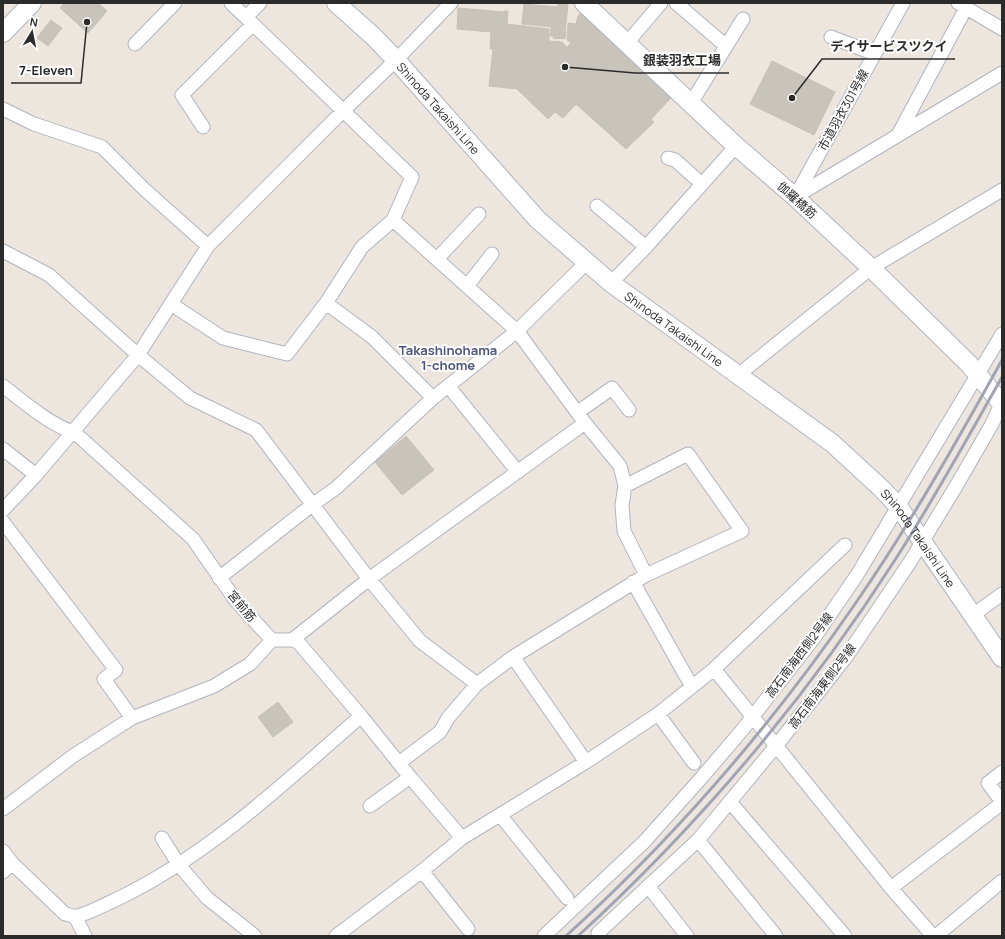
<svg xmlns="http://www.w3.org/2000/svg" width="1005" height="939" font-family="Manrope,'Noto Sans JP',sans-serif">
	<rect width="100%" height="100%" fill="#ece6de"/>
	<!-- building -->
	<path fill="#c8c4bc" stroke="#c7c2b8" d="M64,3H98L107,11L88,33L60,8Z
		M558,3L568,5L565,31H566L565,39L553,38L554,36H550L551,27L522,24L524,4L557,7Z
		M458,8L504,12V11H508L507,24L549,29V41L562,42L567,47L571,43L567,40L568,23L576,24L578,16L581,13L671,98L651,119L654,122L626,149L576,104L563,118L555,112L548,119L517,89L489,86L493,49H490L491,32L457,29Z
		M51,20L62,28L48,46L37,38Z
		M772,61L835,92L814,135L750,104Z
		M406,436L434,470L402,495L375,462Z
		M278,702L293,722L273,737L258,717Z"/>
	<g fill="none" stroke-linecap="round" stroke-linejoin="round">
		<defs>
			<path id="street" d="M676,3L726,46
				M958,3L1002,29
				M246,17L260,3
				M831,37L875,54
				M627,43L661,3
				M135,44L175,3
				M691,103L743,19
				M3,109L34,124L102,147L144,189L208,246
				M203,127L182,95L253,24
				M898,135L966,8
				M668,158L675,160L702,184
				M795,197L1002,73
				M795,197L903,3
				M597,206L646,247
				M393,220L517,331L585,423L620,466L625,486L622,505L624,531L646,575
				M3,251L49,275L138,355L190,398L256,430L369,579L420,641L477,684
				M437,259L479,214
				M611,283L646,247L736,146
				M467,286L492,254
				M326,303L372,337L433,398
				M171,304L223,338L287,354L326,303L362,247L393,220L412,177L231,3
				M738,375L871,268L1002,190
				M3,386C21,400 53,427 74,432L193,539L236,601L272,640H292L298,642L361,716L410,777L462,838
				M449,387L518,472
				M578,412L612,388L629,410
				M3,449L36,475
				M3,510L36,475L138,355L208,246L343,111L396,60L451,3
				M3,522L116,670L104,679L132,718
				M219,578L312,505L336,488L433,398L517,331L586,263
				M633,582L691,685
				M973,615L1002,594
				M292,640L369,579L585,423
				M513,657L586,762
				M714,669L891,888L933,936
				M658,714L694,763
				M399,763L440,732L448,718L477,684L513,657L646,575L742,531L688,454L625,486
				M1002,772L988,783L1002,802
				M730,802L845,936
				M370,806L410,777
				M3,809L73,756L132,718L214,686L250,664L272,640
				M500,815L567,898
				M162,838L179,865L207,898L255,936
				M698,840L776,936
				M3,851L12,863L65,914C68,914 71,916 74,916C81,917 106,904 113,901C207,857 283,784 361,716
				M422,871L468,929
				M3,872L12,863
				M648,886L687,936
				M891,888L1002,803
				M75,916L85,936
				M336,936L422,871L462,838L586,762L658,714L714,669L845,545
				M544,936L644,842L703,776L743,729L814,638L857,575L1002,334
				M598,936V933L698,840L776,746L846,657L910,562L955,488L992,424L1002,402
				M936,936L1002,881"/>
			<g id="secondary">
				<path id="s1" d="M336,3L374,37L396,60L538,220L611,283L832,443L882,489L898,506L1002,658"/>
				<path d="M584,3L736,146L795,197L871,268L969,364L1002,404"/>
				<path d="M3,33L32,3"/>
			</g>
		</defs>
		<!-- street casing -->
		<use href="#street" stroke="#b1b4be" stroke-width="15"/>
		<!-- secondary casing -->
		<use href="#secondary" stroke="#b1b4be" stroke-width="20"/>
		<!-- street -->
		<use href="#street" stroke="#fff" stroke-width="13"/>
		<!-- secondary -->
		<use href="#secondary" stroke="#fff" stroke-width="18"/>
		<!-- rail -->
		<path stroke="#a1a4b4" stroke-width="3" d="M566,936C675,837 772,725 855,604C909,526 956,443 1002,360
			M578,936C699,825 806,699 895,560C933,501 967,439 1002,377"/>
	</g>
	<g text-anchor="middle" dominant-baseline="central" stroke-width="4" stroke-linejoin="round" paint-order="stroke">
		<!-- street labels -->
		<g font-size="12" fill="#2b2b2b" stroke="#fff">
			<text stroke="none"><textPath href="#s1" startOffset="147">Shinoda Takaishi Line</textPath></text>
			<text transform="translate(843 110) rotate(-61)">市道羽衣301号線</text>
			<text transform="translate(797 200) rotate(42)">伽羅橋筋</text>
			<text stroke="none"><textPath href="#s1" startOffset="471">Shinoda Takaishi Line</textPath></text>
			<text stroke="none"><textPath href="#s1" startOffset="795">Shinoda Takaishi Line</textPath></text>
			<text transform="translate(242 606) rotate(50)">宮前筋</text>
			<text transform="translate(799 655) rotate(-53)">高石南海西側2号線</text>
			<text transform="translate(822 686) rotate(-53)">高石南海東側2号線</text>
		</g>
		<!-- neighbourhood labels -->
		<g font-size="13" font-weight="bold" fill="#4e5579" stroke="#fff">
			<text x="448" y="350">Takashinohama<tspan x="448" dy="15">1-chome</tspan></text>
		</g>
	</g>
	<!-- callouts -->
	<path fill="none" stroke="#2b2b2b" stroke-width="1.5" d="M792 98L822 59H955M565 67L635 73H729M87 22L81 83H11"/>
	<g fill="#2b2b2b" stroke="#fff" stroke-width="1.5">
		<circle cx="792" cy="98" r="4"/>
		<circle cx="565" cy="67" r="4"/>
		<circle cx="87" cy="22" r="4"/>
	</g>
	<g font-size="13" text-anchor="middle" font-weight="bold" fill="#2b2b2b" stroke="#fff" stroke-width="4" stroke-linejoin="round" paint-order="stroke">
		<text x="889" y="51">デイサービスツクイ</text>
		<text x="682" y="65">銀装羽衣工場</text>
		<text x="46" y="75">7-Eleven</text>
	</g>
	<!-- border -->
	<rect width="1005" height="939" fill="none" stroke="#2b2b2b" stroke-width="8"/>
	<!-- north arrow -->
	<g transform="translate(32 32) rotate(10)" stroke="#ffffff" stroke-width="3" paint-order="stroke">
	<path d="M0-3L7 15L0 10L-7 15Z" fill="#2b2b2b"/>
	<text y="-6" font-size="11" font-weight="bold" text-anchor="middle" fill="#2b2b2b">N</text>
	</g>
</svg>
